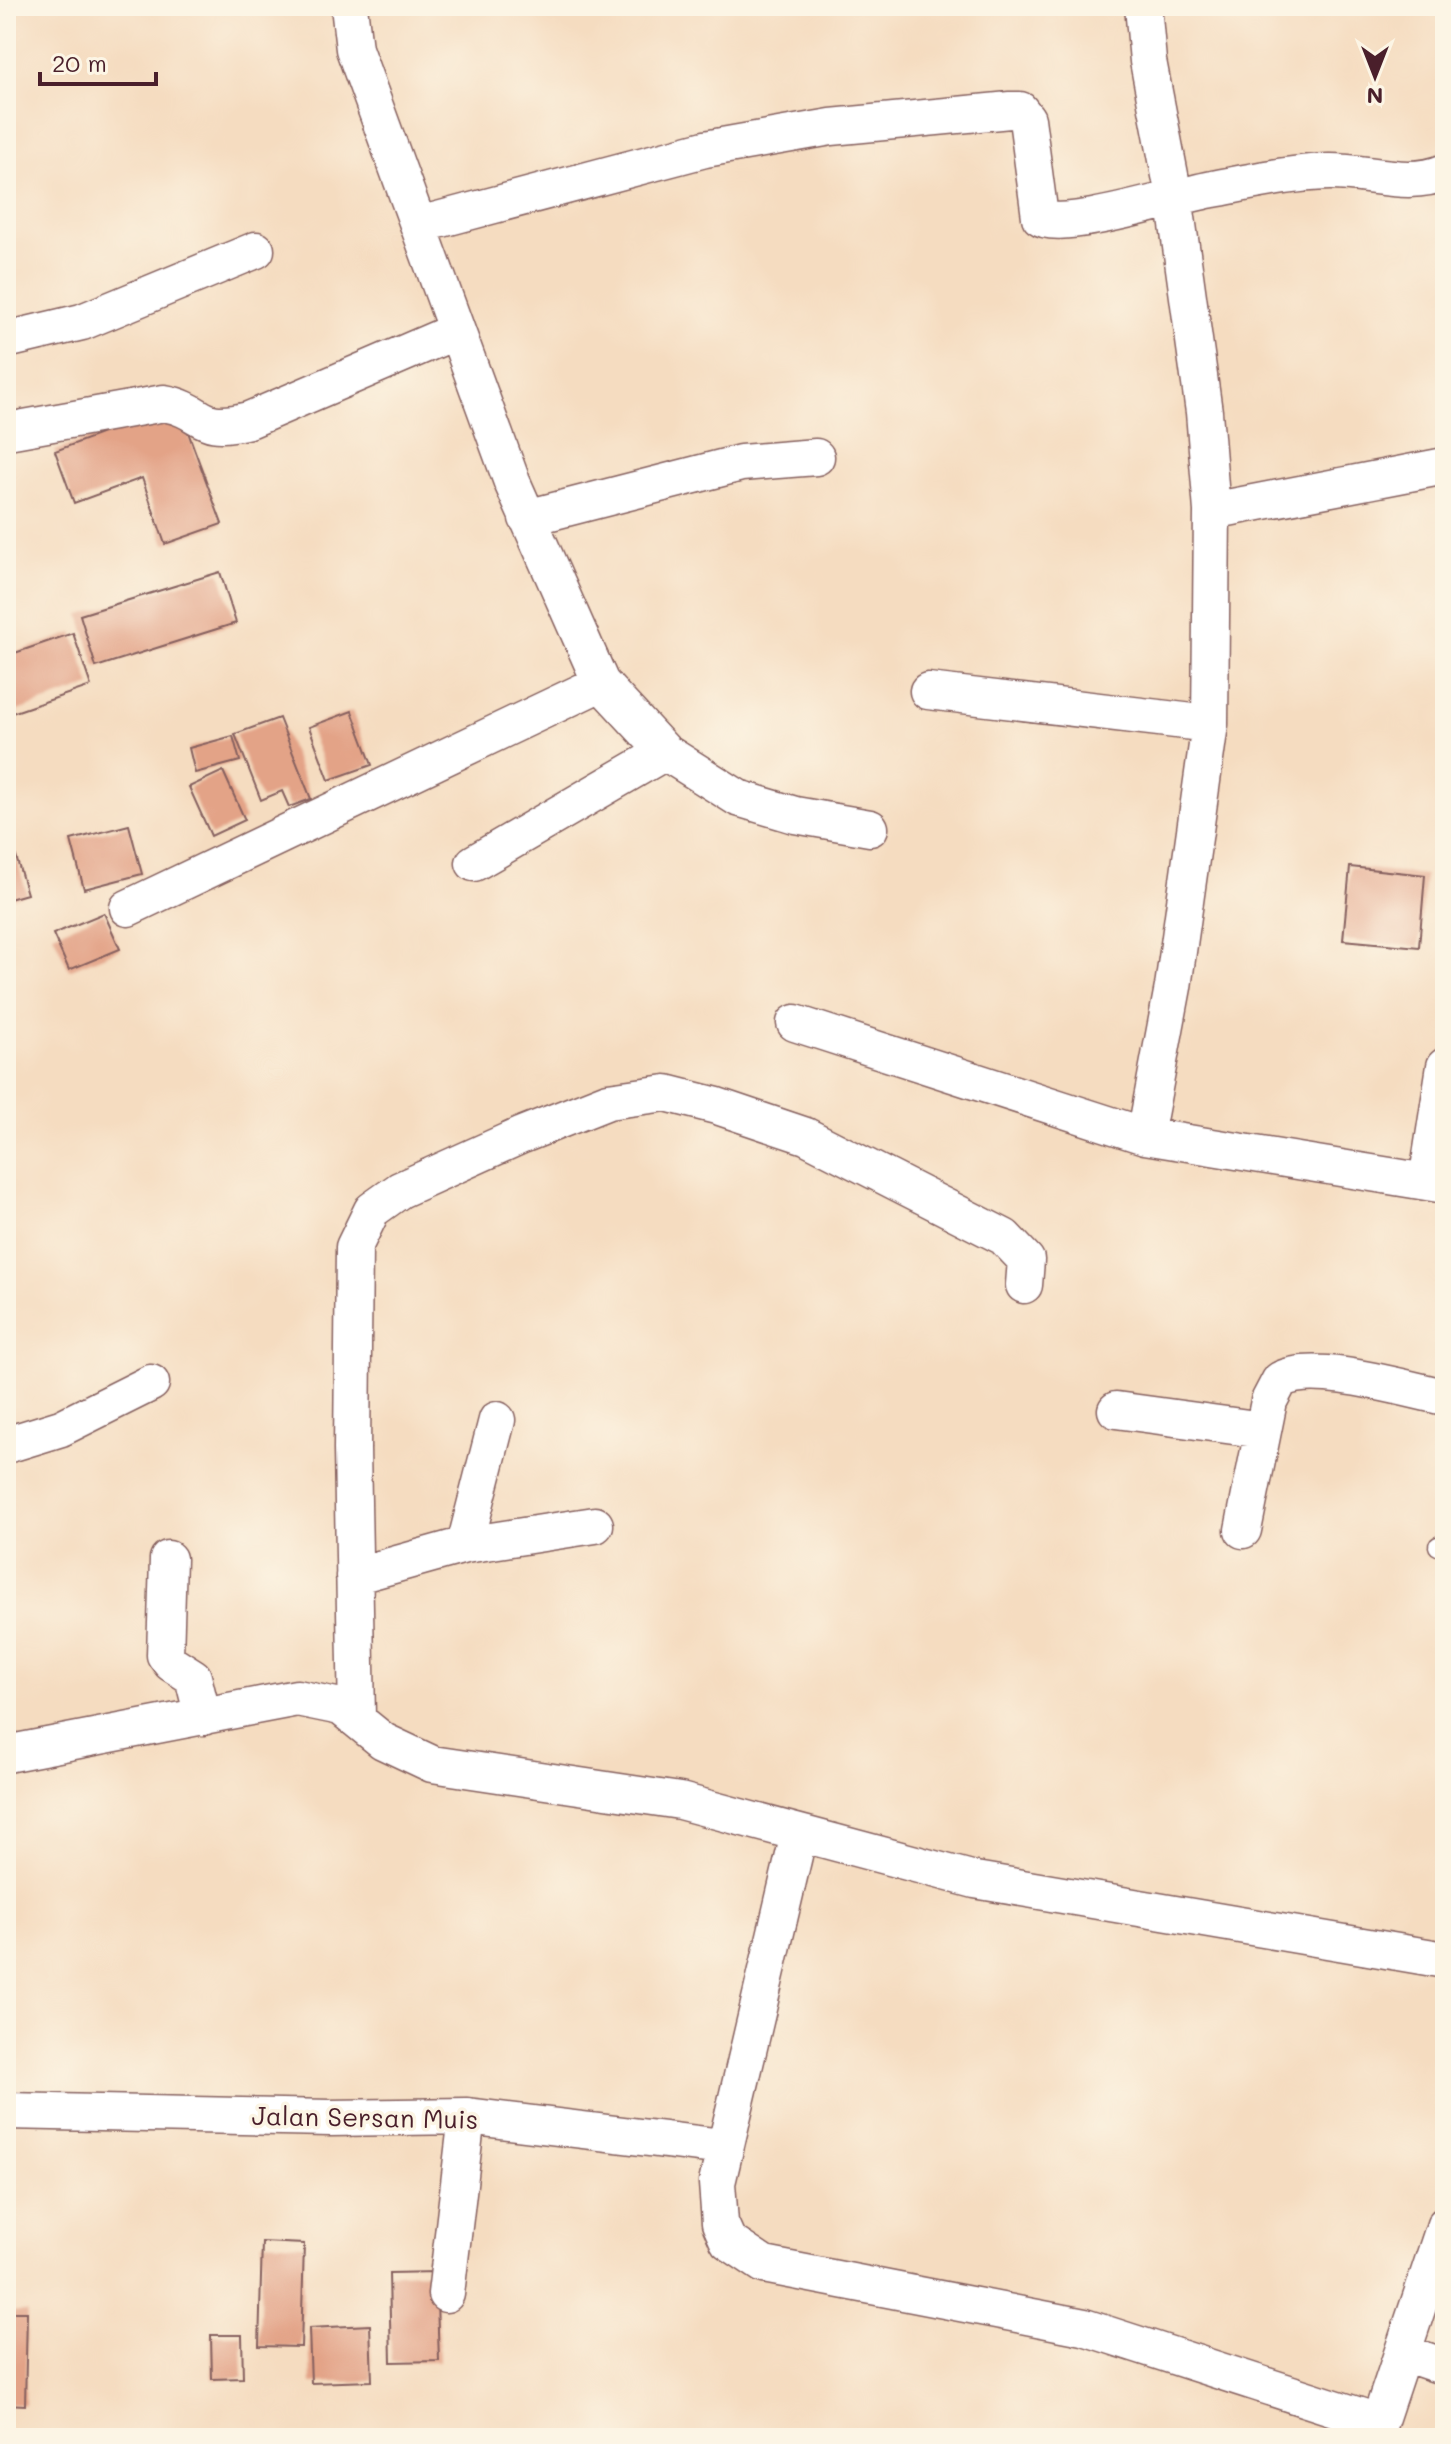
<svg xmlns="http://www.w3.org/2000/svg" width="1451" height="2444" font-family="Mali,sans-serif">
	<rect width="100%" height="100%" fill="#fcf5e5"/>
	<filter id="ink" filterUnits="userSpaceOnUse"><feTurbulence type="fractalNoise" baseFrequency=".0125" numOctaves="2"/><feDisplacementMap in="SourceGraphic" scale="16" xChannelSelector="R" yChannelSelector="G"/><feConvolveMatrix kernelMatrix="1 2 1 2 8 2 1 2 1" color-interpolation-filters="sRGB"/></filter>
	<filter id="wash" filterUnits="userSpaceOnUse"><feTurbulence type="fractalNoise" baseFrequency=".006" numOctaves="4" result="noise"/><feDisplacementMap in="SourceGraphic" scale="32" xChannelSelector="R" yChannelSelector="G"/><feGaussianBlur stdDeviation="1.8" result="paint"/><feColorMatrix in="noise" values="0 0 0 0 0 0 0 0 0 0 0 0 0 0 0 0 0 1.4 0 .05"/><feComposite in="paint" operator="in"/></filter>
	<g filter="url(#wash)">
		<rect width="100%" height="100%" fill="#f5dcc0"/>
		<g id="blocks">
			<!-- building -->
			<path fill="#e3a387" d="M178,405L222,524L165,544L142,478L74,503L55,451Z
				M220,572L236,623L96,667L80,615Z
				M73,633L91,686L6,715V656Z
				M352,711L372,765L329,780L309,727Z
				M279,718L311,799L289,807L282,791L261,800L235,734Z
				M233,736L240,761L195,773L189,748Z
				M223,771L245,820L211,836L189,787Z
				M129,825L142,874L84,889L71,840Z
				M12,843L27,894L6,900V845Z
				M1350,867L1425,875L1419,947L1343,940Z
				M104,913L120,949L69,970L53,934Z
				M262,2242L304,2244L301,2347L259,2346Z
				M436,2272L439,2361L391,2362L389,2273Z
				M6,2312H27L25,2405L6,2404Z
				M370,2325L372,2381L311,2383L309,2328Z
				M211,2335H242L243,2378L212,2379Z"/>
		</g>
	</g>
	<g filter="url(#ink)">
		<use href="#blocks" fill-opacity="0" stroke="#86615f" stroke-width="2"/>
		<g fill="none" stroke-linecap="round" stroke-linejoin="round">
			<defs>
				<path id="service" d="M1438,1546L1445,1548"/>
				<path id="minor" d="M349,6L354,49L512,482L601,683L665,752L738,798L795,815L870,828
					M1143,6L1148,61L1174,196L1204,412L1212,511L1210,724L1173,987L1145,1136
					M419,225L705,149L831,127L1010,110H1020L1027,119L1040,217C1060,233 1182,194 1213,189C1251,182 1290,173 1329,172C1366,171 1410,188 1445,172
					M6,340L82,322L256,250
					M13,430L164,403C208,411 194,433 249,420L456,331
					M1212,511L1445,466
					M527,518L741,463L816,457
					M928,691L1210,724
					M474,863L665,752
					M128,908L601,683
					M795,1023L1145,1136L1445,1185
					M1427,1182L1445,1066
					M1116,1410L1263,1430
					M6,1445L61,1428L151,1383
					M1243,1530L1269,1401L1280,1380C1314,1361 1405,1389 1445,1397
					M465,1545L497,1420
					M168,1559L165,1655L171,1663L193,1677L203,1717
					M354,1576L465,1545L595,1525
					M357,1717L352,1449L354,1247L372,1210L400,1190L522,1135L608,1101L666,1093L717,1106L806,1136L1004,1237L1026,1260L1024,1285
					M6,1754L297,1698L341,1707L383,1741L432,1764L680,1801L975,1880L1445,1960
					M799,1834L717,2183L720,2223L728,2241L764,2265L1084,2327L1378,2422
					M6,2111L330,2118L467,2116L723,2147
					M446,2294L467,2116
					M1404,2353L1445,2367
					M1374,2438L1445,2225"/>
			</defs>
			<!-- service casing -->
			<use href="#service" stroke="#86615f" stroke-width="21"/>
			<!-- minor casing -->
			<use href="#minor" stroke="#86615f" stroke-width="39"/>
			<!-- service -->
			<use href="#service" stroke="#fff" stroke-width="18"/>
			<!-- minor -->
			<use href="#minor" stroke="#fff" stroke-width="36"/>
		</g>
	</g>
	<g text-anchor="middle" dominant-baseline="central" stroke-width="7" stroke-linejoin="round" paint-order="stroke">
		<!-- street labels -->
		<g font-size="26" fill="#4a1f2b" stroke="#fcf5e5">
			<text transform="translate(365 2117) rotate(1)">Jalan Sersan Muis</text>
		</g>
	</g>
	<!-- margin -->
	<rect width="1451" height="2444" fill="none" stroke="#fcf5e5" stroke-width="32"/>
	<!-- north arrow -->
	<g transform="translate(1375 76) rotate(180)" stroke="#fcf5e5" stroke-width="6" paint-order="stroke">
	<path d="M0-6L14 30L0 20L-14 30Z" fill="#4a1f2b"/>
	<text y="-12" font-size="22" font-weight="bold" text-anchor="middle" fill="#4a1f2b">N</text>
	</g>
	<!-- scale -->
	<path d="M40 72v12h116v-12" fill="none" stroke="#4a1f2b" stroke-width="4"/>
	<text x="52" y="72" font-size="24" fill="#4a1f2b" stroke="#fcf5e5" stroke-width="6" paint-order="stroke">20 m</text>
</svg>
